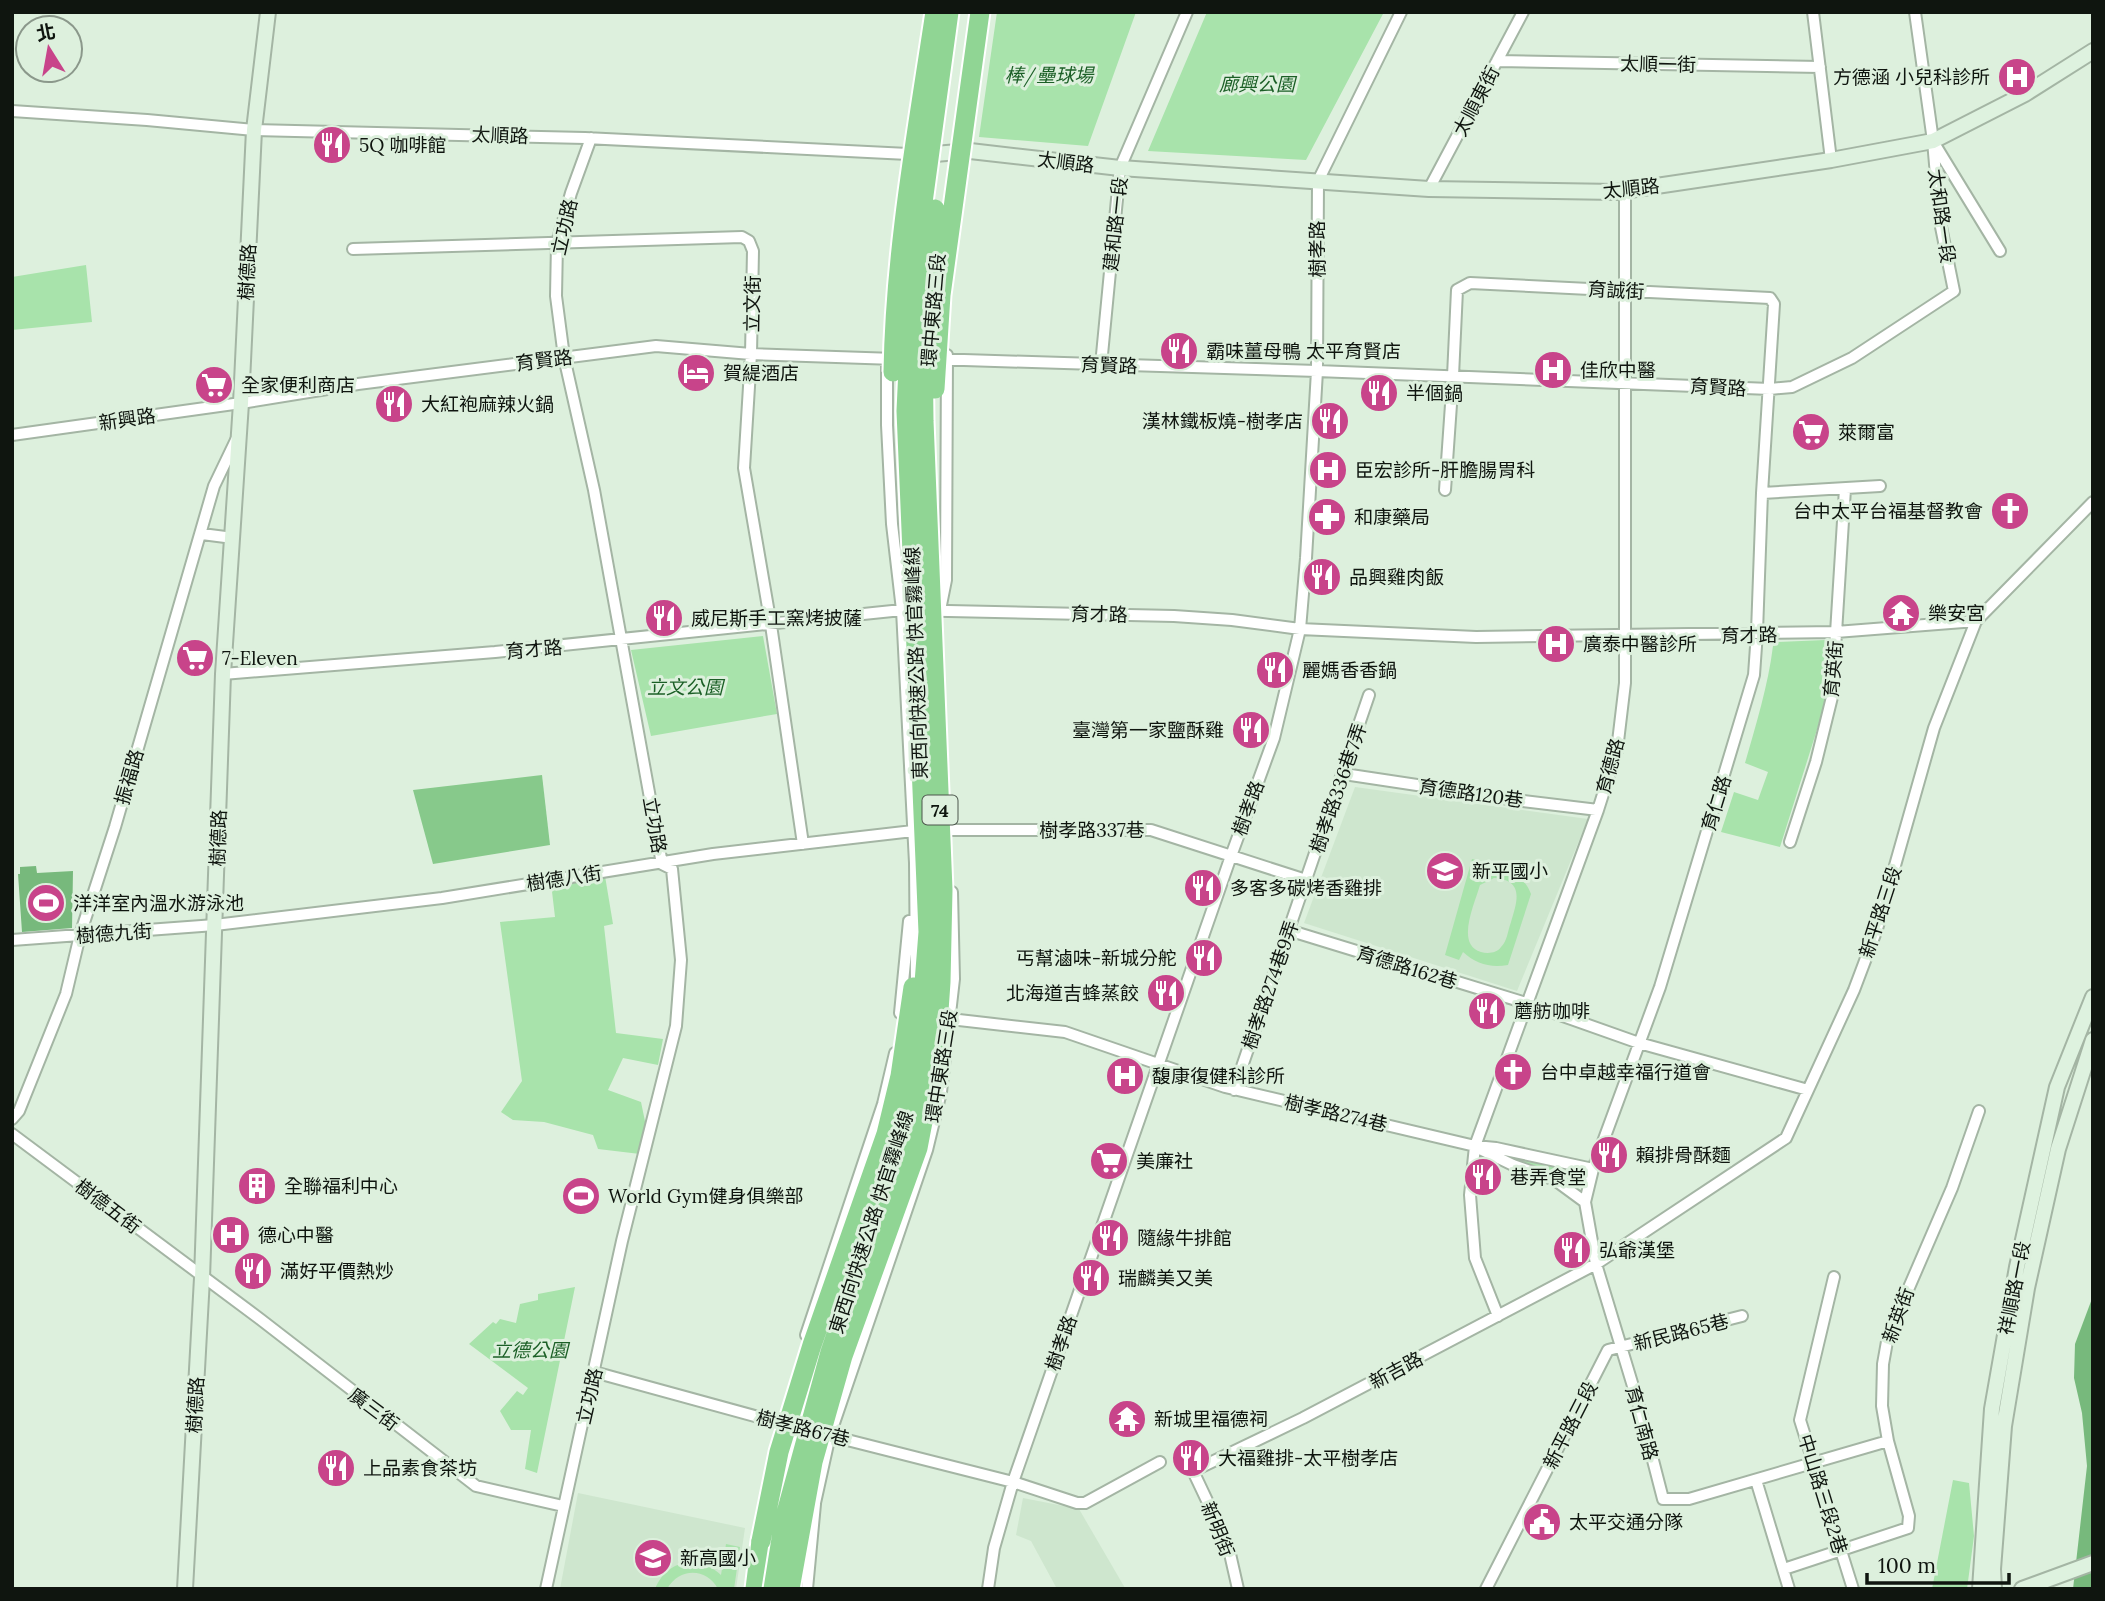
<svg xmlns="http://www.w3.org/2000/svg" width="2105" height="1601" font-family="Lora,'Noto Sans TC',serif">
	<rect width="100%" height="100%" fill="#ddf0dd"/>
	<!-- built -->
	<path fill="#cee6ce" d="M1355,787L1588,819L1517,991L1304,923Z
		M578,1493L745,1528L736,1589H560Z
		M1023,1498L1079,1509L1125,1588L1057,1589L1031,1541L1016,1535Z"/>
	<!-- green -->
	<path fill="#a8e3ab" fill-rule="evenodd" d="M997,12H1136L1088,146L979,137Z
		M1207,12H1384L1306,160L1148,151Z
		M86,265L92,322L12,330V277Z
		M763,636L777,714L651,736L631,650Z
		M1825,640L1830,645L1826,701L1780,847L1721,832L1734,792L1758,800L1768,772L1745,763C1756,724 1768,686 1773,646L1778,642Z
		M1472,859L1485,862L1483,872C1504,865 1523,873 1531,894L1508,965C1490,968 1476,964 1463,952L1459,960L1445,955ZM1494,878C1525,880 1517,902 1511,922C1508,930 1507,942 1501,947C1497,953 1488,954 1481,952C1455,945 1475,903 1480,885Z
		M605,876L613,924L604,926L616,1033L663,1039L658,1065L623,1058L608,1090L641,1102L646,1126L640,1154L598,1149L593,1135L544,1122L513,1120L501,1112L522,1081L500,922L555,917L551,883Z
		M1508,1155L1573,1170L1579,1177L1577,1187L1505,1158Z
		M575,1287L537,1473L525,1469L531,1430H511L500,1411L517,1391L523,1395L528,1388L469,1344L493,1322L496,1324L500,1319L516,1323L520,1304L538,1300V1294Z
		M1953,1480L1969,1483L1974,1536L1967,1589H1932Z
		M726,1544L740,1547L734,1589H718C706,1567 679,1568 667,1589H655C667,1559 699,1554 721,1575Z"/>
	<!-- forest -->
	<path fill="#87c98b" d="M542,775L550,845L433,864L413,790Z"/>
	<!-- water -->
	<path fill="#77b97c" d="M36,866L37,873L73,871L72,928L22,932L18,874H20V867Z
		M2093,1296V1589H2073L2087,1466L2082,1413L2074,1378L2075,1344Z"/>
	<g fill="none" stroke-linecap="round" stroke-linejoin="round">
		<defs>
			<path id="street" d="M1813,12L1831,160
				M1497,61L1820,67
				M12,111L147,120L254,130L585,138L908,154
				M1934,143L2000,251
				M1429,189L1523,12
				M353,249L742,237L749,241L753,251L751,354L744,468L771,625L803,844
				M933,359L1317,371L1770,389L1792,387L1852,358L1954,291L1940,222L1933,141L1915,12
				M1101,365L1120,168L1187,12
				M887,366V425L892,524L902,610L915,863L916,979
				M12,435L241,403L358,384L656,346L751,354L895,359
				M1445,490L1453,376L1457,290L1470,283L1770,298L1774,304L1762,493L1757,632L1754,675L1660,987L1593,1169L1585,1202L1596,1264L1639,1406L1663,1499H1689L1888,1441
				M1762,493L1880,486
				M202,534L233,538
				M940,610L946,580L947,355
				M223,674L495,652L902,610L1174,616L1232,620L1300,629L1476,637L1836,632L1976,621
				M1344,774L1523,801L1598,810
				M949,830H1151L1306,880
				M1790,842L1816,762L1832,697L1845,489
				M1288,930L1526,1003L1639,1043L1808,1090
				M12,940L215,925L442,898L713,854L913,831
				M900,1013L909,921
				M950,1019L1065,1032L1225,1087L1475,1146L1496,1148L1593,1169
				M1234,1090L1369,695
				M12,1119L19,1111L66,994L80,935L115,827L214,486L237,438
				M12,1134L260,1319L476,1486L563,1506
				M1482,1150L1513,1165L1555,1180L1585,1202
				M1834,1277L1800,1420L1853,1589
				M1498,1316L1475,1258L1470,1195L1475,1146L1598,810L1617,750L1625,683V191
				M806,1335L883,1104L895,1053
				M594,1372L780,1423L1013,1482L1077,1503H1085L1160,1462
				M1756,1480L1789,1589
				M815,1503L830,1435L927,1150L941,1092L954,979L952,892
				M1784,1569L1908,1528L1909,1516L1888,1441L1882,1406L1883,1364L1888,1336L1952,1188L1979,1111
				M546,1589L622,1241L676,1026L681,960L672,869L662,864L594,490L564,357L556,296L557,243L571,193L591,138
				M807,1589L815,1504
				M988,1589L994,1548L1013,1482L1231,856L1274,738L1300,629L1306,558L1317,371L1318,181L1401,12
				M1238,1589L1228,1545L1193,1471L1303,1418L1596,1264L1786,1138L1854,990L1877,929L1934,728L1976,621L2093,502
				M1486,1589L1608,1350L1742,1316"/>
			<path id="secondary" d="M923,155L970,151L1120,168L1429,189L1616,192L1831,160L1933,141L2025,94L2093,51
				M185,1589L202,1278L223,674L241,403L254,130L268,12
				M1980,1589L1992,1409L2017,1267L2057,1087L2093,997
				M1994,1589L1993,1569L2004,1426L2027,1288L2058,1149L2093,1040
				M2022,1589L2093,1563"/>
			<path id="highway" d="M755,1589L761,1541"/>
		</defs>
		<!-- street casing -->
		<use href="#street" stroke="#a4b5a4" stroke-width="14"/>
		<!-- secondary casing -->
		<use href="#secondary" stroke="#a4b5a4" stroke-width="18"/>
		<!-- highway casing -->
		<use href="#highway" stroke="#fff" stroke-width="23"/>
		<!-- street -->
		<use href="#street" stroke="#fff" stroke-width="10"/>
		<!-- secondary -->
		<use href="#secondary" stroke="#def2df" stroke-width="14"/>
		<!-- highway -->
		<use href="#highway" stroke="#90d594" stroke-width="19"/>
		<defs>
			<path id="highway-bridge" d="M893,372C895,251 917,132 935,12
				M935,389L941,295L980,12
				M761,1541L779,1452L812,1345L886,1134L900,1076L913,987
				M773,1589L784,1520L830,1352L901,1143L914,1082L921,1021L928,932L906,411L912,283L949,12
				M790,1589L813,1462L843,1356L918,1148L936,1054L941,982L943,890L924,421L923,336L925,290L935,209"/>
		</defs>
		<!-- highway-bridge casing -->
		<use href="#highway-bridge" stroke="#fff" stroke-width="23" stroke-linecap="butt"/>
		<!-- highway-bridge -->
		<use href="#highway-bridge" stroke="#90d594" stroke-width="19"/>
	</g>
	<!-- icons -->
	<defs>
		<symbol id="hospital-disc" viewBox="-11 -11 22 22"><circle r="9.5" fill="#c8448a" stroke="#ddf0dd"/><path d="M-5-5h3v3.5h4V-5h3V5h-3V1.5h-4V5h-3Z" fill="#fff"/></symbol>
		<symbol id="restaurant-disc" viewBox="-11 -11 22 22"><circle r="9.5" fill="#c8448a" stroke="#ddf0dd"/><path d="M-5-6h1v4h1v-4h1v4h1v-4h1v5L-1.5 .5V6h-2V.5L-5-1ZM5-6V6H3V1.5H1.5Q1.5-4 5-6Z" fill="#fff"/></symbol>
		<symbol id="hotel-disc" viewBox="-11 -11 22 22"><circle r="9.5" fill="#c8448a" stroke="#ddf0dd"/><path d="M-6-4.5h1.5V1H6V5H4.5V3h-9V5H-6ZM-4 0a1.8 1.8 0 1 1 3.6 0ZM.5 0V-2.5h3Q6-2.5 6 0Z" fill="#fff"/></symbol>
		<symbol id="supermarket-disc" viewBox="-11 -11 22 22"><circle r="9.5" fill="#c8448a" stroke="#ddf0dd"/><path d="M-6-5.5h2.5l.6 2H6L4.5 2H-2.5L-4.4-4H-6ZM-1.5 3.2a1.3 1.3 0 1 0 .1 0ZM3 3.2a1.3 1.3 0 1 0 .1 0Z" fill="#fff"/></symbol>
		<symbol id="church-disc" viewBox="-11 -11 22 22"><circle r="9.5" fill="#c8448a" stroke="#ddf0dd"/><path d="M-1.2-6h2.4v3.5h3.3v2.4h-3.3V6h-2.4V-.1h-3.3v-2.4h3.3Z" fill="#fff"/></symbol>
		<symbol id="pharmacy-disc" viewBox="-11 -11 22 22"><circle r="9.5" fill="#c8448a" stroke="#ddf0dd"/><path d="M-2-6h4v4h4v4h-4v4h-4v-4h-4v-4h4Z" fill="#fff"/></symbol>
		<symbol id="temple-disc" viewBox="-11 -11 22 22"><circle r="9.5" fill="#c8448a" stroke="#ddf0dd"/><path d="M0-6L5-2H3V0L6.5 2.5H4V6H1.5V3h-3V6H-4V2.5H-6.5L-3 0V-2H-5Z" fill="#fff"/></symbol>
		<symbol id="school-disc" viewBox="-11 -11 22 22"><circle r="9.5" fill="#c8448a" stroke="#ddf0dd"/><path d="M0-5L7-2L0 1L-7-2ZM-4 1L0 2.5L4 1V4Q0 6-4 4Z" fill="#fff"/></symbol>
		<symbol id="stadium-disc" viewBox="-11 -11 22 22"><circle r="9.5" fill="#c8448a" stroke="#ddf0dd"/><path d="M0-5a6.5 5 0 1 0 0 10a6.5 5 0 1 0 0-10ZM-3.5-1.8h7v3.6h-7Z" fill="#fff"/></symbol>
		<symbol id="building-disc" viewBox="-11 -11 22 22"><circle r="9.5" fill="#c8448a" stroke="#ddf0dd"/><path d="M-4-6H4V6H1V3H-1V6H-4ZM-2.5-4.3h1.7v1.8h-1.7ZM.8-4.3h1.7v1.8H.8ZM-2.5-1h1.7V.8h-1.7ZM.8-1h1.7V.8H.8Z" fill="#fff"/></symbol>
		<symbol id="civic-disc" viewBox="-11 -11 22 22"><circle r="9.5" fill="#c8448a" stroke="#ddf0dd"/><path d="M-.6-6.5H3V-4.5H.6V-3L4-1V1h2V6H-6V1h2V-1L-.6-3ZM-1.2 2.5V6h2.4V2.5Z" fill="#fff"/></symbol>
	</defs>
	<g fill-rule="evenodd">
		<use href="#hospital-disc" x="1995" y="55" width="44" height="44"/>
		<use href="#restaurant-disc" x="310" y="123" width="44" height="44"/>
		<use href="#restaurant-disc" x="1157" y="329" width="44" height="44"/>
		<use href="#hospital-disc" x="1531" y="348" width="44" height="44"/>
		<use href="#hotel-disc" x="674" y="351" width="44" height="44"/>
		<use href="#supermarket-disc" x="192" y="363" width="44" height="44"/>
		<use href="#restaurant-disc" x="1357" y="371" width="44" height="44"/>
		<use href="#restaurant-disc" x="372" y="382" width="44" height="44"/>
		<use href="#restaurant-disc" x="1308" y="399" width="44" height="44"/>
		<use href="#supermarket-disc" x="1789" y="410" width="44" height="44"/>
		<use href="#hospital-disc" x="1306" y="448" width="44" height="44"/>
		<use href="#church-disc" x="1988" y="489" width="44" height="44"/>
		<use href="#pharmacy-disc" x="1305" y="495" width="44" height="44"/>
		<use href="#restaurant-disc" x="1300" y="555" width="44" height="44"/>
		<use href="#temple-disc" x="1879" y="591" width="44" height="44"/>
		<use href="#restaurant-disc" x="642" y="596" width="44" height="44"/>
		<use href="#hospital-disc" x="1534" y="622" width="44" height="44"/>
		<use href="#supermarket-disc" x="173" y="636" width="44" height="44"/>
		<use href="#restaurant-disc" x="1253" y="648" width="44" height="44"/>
		<use href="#restaurant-disc" x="1229" y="708" width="44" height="44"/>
		<use href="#school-disc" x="1423" y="849" width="44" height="44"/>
		<use href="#restaurant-disc" x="1181" y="866" width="44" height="44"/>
		<use href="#stadium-disc" x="24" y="881" width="44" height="44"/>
		<use href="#restaurant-disc" x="1182" y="936" width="44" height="44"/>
		<use href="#restaurant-disc" x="1144" y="971" width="44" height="44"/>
		<use href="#restaurant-disc" x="1465" y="989" width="44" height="44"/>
		<use href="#church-disc" x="1491" y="1050" width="44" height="44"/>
		<use href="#hospital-disc" x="1103" y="1054" width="44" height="44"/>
		<use href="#restaurant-disc" x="1587" y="1133" width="44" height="44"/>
		<use href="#supermarket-disc" x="1087" y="1139" width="44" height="44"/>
		<use href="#restaurant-disc" x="1461" y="1155" width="44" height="44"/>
		<use href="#building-disc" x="235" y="1164" width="44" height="44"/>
		<use href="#stadium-disc" x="559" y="1174" width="44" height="44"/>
		<use href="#hospital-disc" x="209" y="1213" width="44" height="44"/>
		<use href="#restaurant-disc" x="1088" y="1216" width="44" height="44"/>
		<use href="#restaurant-disc" x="1550" y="1228" width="44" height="44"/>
		<use href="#restaurant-disc" x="231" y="1249" width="44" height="44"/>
		<use href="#restaurant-disc" x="1069" y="1256" width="44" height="44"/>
		<use href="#temple-disc" x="1105" y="1397" width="44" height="44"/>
		<use href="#restaurant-disc" x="1169" y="1436" width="44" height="44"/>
		<use href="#restaurant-disc" x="314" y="1446" width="44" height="44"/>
		<use href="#civic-disc" x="1520" y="1500" width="44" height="44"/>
		<use href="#school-disc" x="631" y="1536" width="44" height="44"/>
	</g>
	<g text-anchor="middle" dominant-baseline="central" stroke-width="6" stroke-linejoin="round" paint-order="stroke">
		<!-- shield labels -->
		<rect fill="#ddf0dd" stroke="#4d574d" stroke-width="2" x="922.5" y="795.5" width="35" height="29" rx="5"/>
		<g font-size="18" font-weight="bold" fill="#0f150f">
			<text x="940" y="810">74</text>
		</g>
		<!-- street labels -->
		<g font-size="19" fill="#0f150f" stroke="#ddf0dd">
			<text transform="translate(1658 64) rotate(1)">太順一街</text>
			<text transform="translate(1476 101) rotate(-62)">太順東街</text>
			<text transform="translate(500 135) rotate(2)">太順路</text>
			<text transform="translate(1066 162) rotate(7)">太順路</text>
			<text transform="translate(1631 188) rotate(-6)">太順路</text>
			<text transform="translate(1942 216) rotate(82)">太和路一段</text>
			<text transform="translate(1115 224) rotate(-84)">建和路一段</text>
			<text transform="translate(564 227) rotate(-77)">立功路</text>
			<text transform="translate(1317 249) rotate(-90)">樹孝路</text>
			<text transform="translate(247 272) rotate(-87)">樹德路</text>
			<text transform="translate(1616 290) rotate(3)">育誠街</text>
			<text transform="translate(752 304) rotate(-89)">立文街</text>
			<text transform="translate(933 310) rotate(-85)">環中東路三段</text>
			<text transform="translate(544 360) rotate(-7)">育賢路</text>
			<text transform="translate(1109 365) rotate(2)">育賢路</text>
			<text transform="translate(1718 387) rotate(3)">育賢路</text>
			<text transform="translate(127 419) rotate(-8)">新興路</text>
			<text transform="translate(1099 614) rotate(1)">育才路</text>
			<text transform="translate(1749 635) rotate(-1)">育才路</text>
			<text transform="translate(534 649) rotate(-5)">育才路</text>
			<text transform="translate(916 663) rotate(-92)">東西向快速公路 快官霧峰線</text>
			<text transform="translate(1833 669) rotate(-85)">育英街</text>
			<text transform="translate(1610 766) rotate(-75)">育德路</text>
			<text transform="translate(129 777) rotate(-74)">振福路</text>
			<text transform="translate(1338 788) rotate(-71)">樹孝路336巷7弄</text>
			<text transform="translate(1471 793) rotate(8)">育德路120巷</text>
			<text transform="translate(1716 803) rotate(-73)">育仁路</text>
			<text transform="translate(1248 808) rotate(-70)">樹孝路</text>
			<text transform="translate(655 825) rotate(80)">立功路</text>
			<text x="1092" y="830">樹孝路337巷</text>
			<text transform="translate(218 838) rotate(-88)">樹德路</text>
			<text transform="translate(564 878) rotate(-9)">樹德八街</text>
			<text transform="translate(1880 912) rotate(-72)">新平路三段</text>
			<text transform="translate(114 933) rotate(-4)">樹德九街</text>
			<text transform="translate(1407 967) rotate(17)">育德路162巷</text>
			<text transform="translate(1270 985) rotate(-71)">樹孝路274巷9弄</text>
			<text transform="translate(941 1066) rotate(-81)">環中東路三段</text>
			<text transform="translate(1336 1113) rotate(13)">樹孝路274巷</text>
			<text transform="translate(108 1206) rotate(37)">樹德五街</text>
			<text transform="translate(871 1222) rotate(-72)">東西向快速公路 快官霧峰線</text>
			<text transform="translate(2014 1288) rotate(-79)">祥順路一段</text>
			<text transform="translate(1898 1315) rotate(-70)">新英街</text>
			<text transform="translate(1681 1332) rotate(-14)">新民路65巷</text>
			<text transform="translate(1061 1343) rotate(-71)">樹孝路</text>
			<text transform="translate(1396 1370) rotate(-28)">新吉路</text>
			<text transform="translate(589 1396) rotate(-77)">立功路</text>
			<text transform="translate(195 1405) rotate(-87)">樹德路</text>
			<text transform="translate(374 1409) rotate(37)">廣三街</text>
			<text transform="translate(1642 1423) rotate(75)">育仁南路</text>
			<text transform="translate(1570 1425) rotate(-63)">新平路三段</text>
			<text transform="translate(803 1428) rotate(14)">樹孝路67巷</text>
			<text transform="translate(1823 1494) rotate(73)">中山路三段2巷</text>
			<text transform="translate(1218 1529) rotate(68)">新明街</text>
		</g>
		<!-- park labels -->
		<g font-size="19" font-style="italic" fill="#1b5f26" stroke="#ddf0dd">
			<text x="1049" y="75">棒/壘球場</text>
			<text x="1257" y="84">廊興公園</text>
			<text x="685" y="687">立文公園</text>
			<text x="530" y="1350">立德公園</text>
		</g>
		<!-- poi labels -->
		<g font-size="19" fill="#0f150f" stroke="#ddf0dd" text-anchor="start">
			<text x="1990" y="77" text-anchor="end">方德涵 小兒科診所</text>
			<text x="359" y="145">5Q 咖啡館</text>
			<text x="1206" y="351">霸味薑母鴨 太平育賢店</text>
			<text x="1580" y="370">佳欣中醫</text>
			<text x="723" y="373">賀緹酒店</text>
			<text x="241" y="385">全家便利商店</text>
			<text x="1406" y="393">半個鍋</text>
			<text x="421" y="404">大紅袍麻辣火鍋</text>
			<text x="1303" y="421" text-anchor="end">漢林鐵板燒-樹孝店</text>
			<text x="1838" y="432">萊爾富</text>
			<text x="1355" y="470">臣宏診所-肝膽腸胃科</text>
			<text x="1983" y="511" text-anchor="end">台中太平台福基督教會</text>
			<text x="1354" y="517">和康藥局</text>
			<text x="1349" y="577">品興雞肉飯</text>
			<text x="1928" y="613">樂安宮</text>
			<text x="691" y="618">威尼斯手工窯烤披薩</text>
			<text x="1583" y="644">廣泰中醫診所</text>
			<text x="222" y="658">7-Eleven</text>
			<text x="1302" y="670">麗媽香香鍋</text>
			<text x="1224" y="730" text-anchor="end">臺灣第一家鹽酥雞</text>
			<text x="1472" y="871">新平國小</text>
			<text x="1230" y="888">多客多碳烤香雞排</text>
			<text x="73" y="903">洋洋室內溫水游泳池</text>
			<text x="1177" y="958" text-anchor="end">丐幫滷味-新城分舵</text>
			<text x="1139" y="993" text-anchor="end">北海道吉蜂蒸餃</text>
			<text x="1514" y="1011">蘑舫咖啡</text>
			<text x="1540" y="1072">台中卓越幸福行道會</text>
			<text x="1152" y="1076">馥康復健科診所</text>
			<text x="1636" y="1155">賴排骨酥麵</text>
			<text x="1136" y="1161">美廉社</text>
			<text x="1510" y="1177">巷弄食堂</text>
			<text x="284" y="1186">全聯福利中心</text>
			<text x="608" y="1196">World Gym健身俱樂部</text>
			<text x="258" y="1235">德心中醫</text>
			<text x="1137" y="1238">隨緣牛排館</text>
			<text x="1599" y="1250">弘爺漢堡</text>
			<text x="280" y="1271">滿好平價熱炒</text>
			<text x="1118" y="1278">瑞麟美又美</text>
			<text x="1154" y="1419">新城里福德祠</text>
			<text x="1218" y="1458">大福雞排-太平樹孝店</text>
			<text x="363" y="1468">上品素食茶坊</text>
			<text x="1569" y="1522">太平交通分隊</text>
			<text x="680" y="1558">新高國小</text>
		</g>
	</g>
	<!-- border -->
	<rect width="2105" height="1601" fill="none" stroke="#0f150f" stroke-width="28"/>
	<!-- north arrow -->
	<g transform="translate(49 49) rotate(349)"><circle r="33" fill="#ddf0dd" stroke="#8b988b" stroke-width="2"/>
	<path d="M0-5L12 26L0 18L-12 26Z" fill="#c8448a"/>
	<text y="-10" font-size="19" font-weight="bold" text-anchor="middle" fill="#0f150f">北</text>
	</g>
	<!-- scale -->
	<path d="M1867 1573v10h142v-10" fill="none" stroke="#0f150f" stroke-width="3.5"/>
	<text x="1878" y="1573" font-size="21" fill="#0f150f" stroke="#ddf0dd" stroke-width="5" paint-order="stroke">100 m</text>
</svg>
